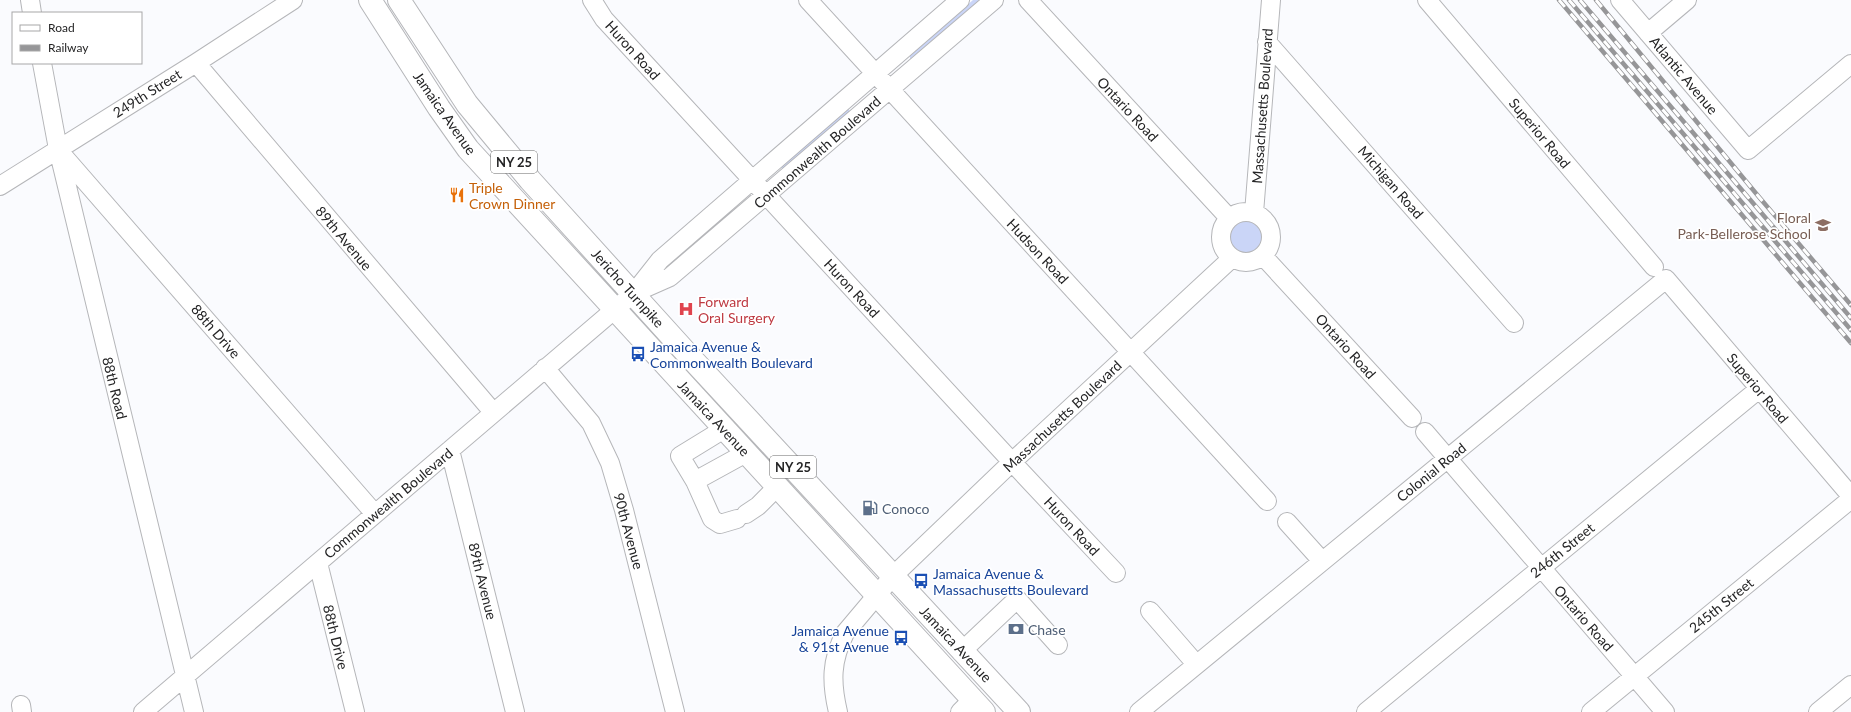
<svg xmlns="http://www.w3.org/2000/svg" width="1851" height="712" font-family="Lato,sans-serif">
	<rect width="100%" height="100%" fill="#fafbfe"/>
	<!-- green -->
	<path fill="#cad5f7" d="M973,0H978L979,2L910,59V55Z
		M848,107L850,113L784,169L781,168V166Z
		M731,209L732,213L665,270L663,269Z
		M1228 237a18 18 0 1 1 36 0a18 18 0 1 1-36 0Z"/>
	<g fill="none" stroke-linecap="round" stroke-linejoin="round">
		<defs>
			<path id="minor" d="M30,0L32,13
				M592,0L604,19L1012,462L1116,573
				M808,0L1267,501
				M1028,0L1229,218
				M1427,0L1654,267
				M1620,0L1748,150L1851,64
				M1648,33L1687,0
				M1267,42L1514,323
				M42,63L58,149L194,712
				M196,63L493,412
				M59,151L375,514
				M0,186L196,63L293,0
				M1221 237a25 25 0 1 1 50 0a25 25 0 1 1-50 0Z
				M1254,213L1271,0
				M1263,256L1412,418
				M636,292L670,277L994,0
				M545,368L591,423L610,463L624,510L675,712
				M724,429L680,456L695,481L746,453
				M1425,432L1665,712
				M450,450L515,712
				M695,481L712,519L720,524L737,519
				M746,514L758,506L777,487
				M1287,522L1322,561
				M318,563L355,712
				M1150,611L1196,664
				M961,652L1017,599L1058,645
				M21,705L22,712
				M143,712L634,293L660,260L960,0
				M838,712C831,682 831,661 845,633L893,576L1012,462L1232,258
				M960,712L973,699
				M1139,712L1666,279L1851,496
				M1366,712L1759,389
				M1591,712L1851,499
				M1818,712L1851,685"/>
			<path id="major" d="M370,0L439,108L468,149L984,712
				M399,0L467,104L530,180L692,359L1019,712"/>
		</defs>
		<!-- minor casing -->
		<use href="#minor" stroke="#b5b6b9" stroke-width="20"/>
		<!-- major casing -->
		<use href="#major" stroke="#b5b6b9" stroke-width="24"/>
		<!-- minor -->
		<use href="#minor" stroke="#fff" stroke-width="18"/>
		<!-- major -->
		<use href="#major" stroke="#fff" stroke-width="22"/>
		<defs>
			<path id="rail" d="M1559,0L1851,343
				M1569,0L1851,330
				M1580,0L1851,318
				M1596,0L1759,197L1851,305"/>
		</defs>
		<!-- rail casing -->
		<use href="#rail" stroke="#969698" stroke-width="4.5"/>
		<!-- rail -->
		<use href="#rail" stroke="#fff" stroke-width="3" stroke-dasharray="9" stroke-linecap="butt"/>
	</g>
	<!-- icons -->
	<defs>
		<symbol id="restaurant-bare" viewBox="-9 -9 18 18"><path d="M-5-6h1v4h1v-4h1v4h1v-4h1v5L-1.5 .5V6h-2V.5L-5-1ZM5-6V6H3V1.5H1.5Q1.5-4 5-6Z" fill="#e8710a" stroke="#fff" stroke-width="2.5" paint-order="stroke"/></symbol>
		<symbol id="school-bare" viewBox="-9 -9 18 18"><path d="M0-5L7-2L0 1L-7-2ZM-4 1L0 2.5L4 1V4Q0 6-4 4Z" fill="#8d6e63" stroke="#fff" stroke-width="2.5" paint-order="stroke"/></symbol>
		<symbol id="hospital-bare" viewBox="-9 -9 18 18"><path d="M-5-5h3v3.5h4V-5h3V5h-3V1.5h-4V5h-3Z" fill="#e0444e" stroke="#fff" stroke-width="2.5" paint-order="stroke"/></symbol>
		<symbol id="bus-bare" viewBox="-9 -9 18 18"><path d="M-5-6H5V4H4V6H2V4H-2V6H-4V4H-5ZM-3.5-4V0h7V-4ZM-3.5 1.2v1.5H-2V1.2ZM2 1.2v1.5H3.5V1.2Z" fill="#1a4fb4" stroke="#fff" stroke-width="2.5" paint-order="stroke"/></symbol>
		<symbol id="fuel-bare" viewBox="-9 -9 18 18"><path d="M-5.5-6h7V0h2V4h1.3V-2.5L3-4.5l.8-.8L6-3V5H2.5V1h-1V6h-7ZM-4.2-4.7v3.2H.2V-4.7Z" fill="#5c6f8a" stroke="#fff" stroke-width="2.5" paint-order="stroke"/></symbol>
		<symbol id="bank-bare" viewBox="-9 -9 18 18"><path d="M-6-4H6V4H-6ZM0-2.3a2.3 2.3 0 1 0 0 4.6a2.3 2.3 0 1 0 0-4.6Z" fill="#5c6f8a" stroke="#fff" stroke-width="2.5" paint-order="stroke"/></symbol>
	</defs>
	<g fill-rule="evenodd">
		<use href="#restaurant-bare" x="446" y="184" width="22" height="22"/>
		<use href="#school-bare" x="1812" y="214" width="22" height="22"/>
		<use href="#hospital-bare" x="675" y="298" width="22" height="22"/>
		<use href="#bus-bare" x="627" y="343" width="22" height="22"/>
		<use href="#fuel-bare" x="859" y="497" width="22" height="22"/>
		<use href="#bus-bare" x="910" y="570" width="22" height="22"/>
		<use href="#bank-bare" x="1005" y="618" width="22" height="22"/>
		<use href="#bus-bare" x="890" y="627" width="22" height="22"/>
	</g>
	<g text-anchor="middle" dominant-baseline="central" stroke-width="3.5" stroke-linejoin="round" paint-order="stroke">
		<!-- shield labels -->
		<g fill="#fff" stroke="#666" stroke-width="1">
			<rect x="491" y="151" width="46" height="22" rx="3"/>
			<rect x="770" y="456" width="46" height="22" rx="3"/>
		</g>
		<g font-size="13" font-weight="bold" fill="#242425">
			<text x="514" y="162">NY 25</text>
			<text x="793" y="467">NY 25</text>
		</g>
		<!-- street labels -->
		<g font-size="14" fill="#242425" stroke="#fff">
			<text transform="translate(633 50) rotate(48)">Huron Road</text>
			<text transform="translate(1684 75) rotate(50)">Atlantic Avenue</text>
			<text transform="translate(147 93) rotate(-32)">249th Street</text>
			<text transform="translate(1262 106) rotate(-86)">Massachusetts Boulevard</text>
			<text transform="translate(1128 109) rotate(47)">Ontario Road</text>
			<text transform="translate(445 113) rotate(55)">Jamaica Avenue</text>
			<text transform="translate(1540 133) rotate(50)">Superior Road</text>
			<text transform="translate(817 152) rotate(-41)">Commonwealth Boulevard</text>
			<text transform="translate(1391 182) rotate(49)">Michigan Road</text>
			<text transform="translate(344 238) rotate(50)">89th Avenue</text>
			<text transform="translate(1038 251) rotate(47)">Hudson Road</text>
			<text transform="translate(628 288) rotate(48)">Jericho Turnpike</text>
			<text transform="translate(852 288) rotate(47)">Huron Road</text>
			<text transform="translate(216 331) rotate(49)">88th Drive</text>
			<text transform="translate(1346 346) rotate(48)">Ontario Road</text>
			<text transform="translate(115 388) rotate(76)">88th Road</text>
			<text transform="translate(1758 388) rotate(50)">Superior Road</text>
			<text transform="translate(1062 416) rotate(-43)">Massachusetts Boulevard</text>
			<text transform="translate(714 418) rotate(47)">Jamaica Avenue</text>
			<text transform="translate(1431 472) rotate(-39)">Colonial Road</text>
			<text transform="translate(388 503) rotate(-40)">Commonwealth Boulevard</text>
			<text transform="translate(1072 526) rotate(47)">Huron Road</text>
			<text transform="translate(629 531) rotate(75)">90th Avenue</text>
			<text transform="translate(1562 550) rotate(-39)">246th Street</text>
			<text transform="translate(483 581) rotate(76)">89th Avenue</text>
			<text transform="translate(1721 605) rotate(-39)">245th Street</text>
			<text transform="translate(1584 618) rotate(49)">Ontario Road</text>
			<text transform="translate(336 637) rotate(76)">88th Drive</text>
			<text transform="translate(956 644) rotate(47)">Jamaica Avenue</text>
		</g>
		<!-- food labels -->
		<g font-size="14" fill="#c56008" stroke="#fff" text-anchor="start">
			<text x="469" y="187">Triple<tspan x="469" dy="16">Crown Dinner</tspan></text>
		</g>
		<!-- education labels -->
		<g font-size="14" fill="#785e54" stroke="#fff" text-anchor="end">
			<text x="1811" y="217">Floral<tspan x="1811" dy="16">Park-Bellerose School</tspan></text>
		</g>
		<!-- health labels -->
		<g font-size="14" fill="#be3a42" stroke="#fff" text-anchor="start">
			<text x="698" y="301">Forward<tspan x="698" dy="16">Oral Surgery</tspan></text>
		</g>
		<!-- transit labels -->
		<g font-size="14" fill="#164399" stroke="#fff" text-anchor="start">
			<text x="650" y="346">Jamaica Avenue &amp;<tspan x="650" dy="16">Commonwealth Boulevard</tspan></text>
			<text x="933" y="573">Jamaica Avenue &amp;<tspan x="933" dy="16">Massachusetts Boulevard</tspan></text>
			<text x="889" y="630" text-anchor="end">Jamaica Avenue<tspan x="889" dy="16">&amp; 91st Avenue</tspan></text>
		</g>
		<!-- service labels -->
		<g font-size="14" fill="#4e5e75" stroke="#fff" text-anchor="start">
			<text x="882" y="508">Conoco</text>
			<text x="1028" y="629">Chase</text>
		</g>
	</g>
	<!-- legend -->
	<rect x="12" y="12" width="130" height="52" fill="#ffffff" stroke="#a7a7a8"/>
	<rect x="20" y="25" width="20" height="6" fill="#ffffff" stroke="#a7a7a8"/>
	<text x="48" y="32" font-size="12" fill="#242425">Road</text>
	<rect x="20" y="45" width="20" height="6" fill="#969698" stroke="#a7a7a8"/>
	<text x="48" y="52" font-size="12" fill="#242425">Railway</text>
</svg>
